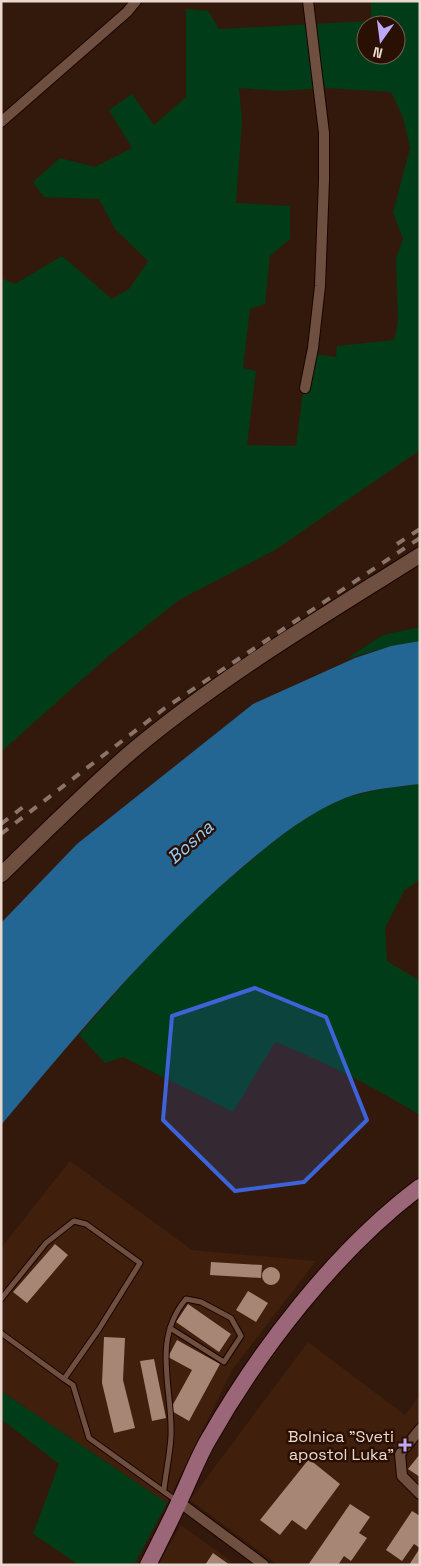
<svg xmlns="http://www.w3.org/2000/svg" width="421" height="1566" font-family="'Space Grotesk',sans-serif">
	<rect width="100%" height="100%" fill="#33190b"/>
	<!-- built -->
	<path fill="#401f0d" d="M70,1161L192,1250L316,1261L232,1370L167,1503L1,1391V1248Z
		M308,1342L405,1415L420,1395V1565H278L190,1500Z
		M181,1525L236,1565H158Z"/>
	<!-- green -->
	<path fill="#003c17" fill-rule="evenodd" d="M371,1H420V450L275,550L179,600L105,659L1,752V278L15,284L62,256L112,299L129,289L148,261L115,229L99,199L44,197L33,182L60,158L95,167L132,148L109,110L132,94L154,125L186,97V9L208,11L219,29L371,21ZM366,25H396V55H366ZM239,88L280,91L327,88L391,92L403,117L410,148L393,213L403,239L396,258L398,322L394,340L337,346L336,357L308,353L296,446L247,445L256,371L243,368L250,309L265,304L270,256L290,239V206L236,203L242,121Z
		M420,627V641L391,646L346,659L383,635Z
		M420,784V879L404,891L385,928L387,961L420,981V1115C373,1087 326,1062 275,1042L233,1112L123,1057L105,1063L79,1035L152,951L193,909L286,831L315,812L347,797L386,788Z
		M1,1391L167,1503L134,1565H79L33,1534L59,1464L1,1419Z"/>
	<!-- water -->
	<path fill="#236593" d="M420,641V784C395,787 368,789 345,798C304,815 272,842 239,870C151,945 76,1036 1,1125V923L77,844L253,704L355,658L391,646Z"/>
	<!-- building -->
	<path fill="#a88675" d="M55,1244L68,1255L27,1303L13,1292Z
		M211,1262L262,1265L261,1278L210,1275Z
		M262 1276a9 9 0 1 1 18 0a9 9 0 1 1-18 0Z
		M248,1291L268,1303L256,1322L236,1310Z
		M188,1304L231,1334L219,1352L176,1322Z
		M104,1337L125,1338L123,1380L135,1428L114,1433L102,1383Z
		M177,1340L220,1364L189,1421L170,1410L192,1370L168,1357Z
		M154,1359L166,1418L152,1421L140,1361Z
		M420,1454V1477L408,1469Z
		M309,1459L340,1484L306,1530L292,1520L280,1535L260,1520Z
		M350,1504L370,1517L359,1533L367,1538L351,1561L344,1556L338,1565H308Z
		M412,1511L420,1516V1548L414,1544L402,1561L386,1550Z
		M420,1548V1565H409Z
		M213,1553L230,1565H205Z"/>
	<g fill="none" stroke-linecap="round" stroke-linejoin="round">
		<defs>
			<path id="lane" d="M1,1299L46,1243L74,1221L86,1224L140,1263L99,1329L64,1379L73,1385L89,1438L177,1501
				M1,1333L64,1379
				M164,1489C166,1472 170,1454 171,1436C173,1389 151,1340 186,1299L201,1302L231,1318L241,1336L224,1362L170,1328"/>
			<path id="street" d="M1,122L127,12L136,1
				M305,388L313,348L320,286L324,180V133L308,1
				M420,1429L400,1454L402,1476L420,1494
				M179,1502L264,1565"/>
			<path id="secondary" d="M1,875C44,833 86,791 131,752C220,677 322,617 420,555"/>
			<path id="primary" d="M148,1565C159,1543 170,1522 180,1500C189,1481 197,1460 207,1442C259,1350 335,1251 420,1187"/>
		</defs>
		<!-- lane casing -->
		<use href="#lane" stroke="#1a0400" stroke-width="7"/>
		<!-- street casing -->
		<use href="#street" stroke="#1a0400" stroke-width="12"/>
		<!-- secondary casing -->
		<use href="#secondary" stroke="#1a0400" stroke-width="17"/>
		<!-- primary casing -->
		<use href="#primary" stroke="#1a0400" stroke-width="18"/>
		<!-- lane -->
		<use href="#lane" stroke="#6f5040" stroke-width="5"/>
		<!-- street -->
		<use href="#street" stroke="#6f5040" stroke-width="10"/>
		<!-- secondary -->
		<use href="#secondary" stroke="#6f5040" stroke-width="15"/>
		<!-- primary -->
		<use href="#primary" stroke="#9b6677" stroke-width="16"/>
		<!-- rail -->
		<path stroke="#8a7368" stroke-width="4" stroke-dasharray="9 9" stroke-linecap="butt" d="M397,544L420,529
			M1,824L27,804
			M1,834L165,708L420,538"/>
	</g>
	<!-- marked area -->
	<path fill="#3c63d7" fill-opacity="0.2" stroke="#3c63d7" stroke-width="4" stroke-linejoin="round" d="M255,988L326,1017L367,1120L304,1182L235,1191L163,1120L172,1016Z"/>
	<!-- markers -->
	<path fill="#bea9f5" stroke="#291003" stroke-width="2" d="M402.5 1437.5h5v5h5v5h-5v5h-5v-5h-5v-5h5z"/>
	<g text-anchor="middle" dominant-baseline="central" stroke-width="5" stroke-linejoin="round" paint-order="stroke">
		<!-- poi labels -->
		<g font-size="16" fill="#ebd8cf" stroke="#291003" text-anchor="end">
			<text x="394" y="1436">Bolnica "Sveti<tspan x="394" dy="18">apostol Luka"</tspan></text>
		</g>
		<!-- water labels -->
		<g font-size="18" font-style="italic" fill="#92cefe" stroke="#291003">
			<text transform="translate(190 842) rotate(-42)">Bosna</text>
		</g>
	</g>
	<!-- border -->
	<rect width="421" height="1566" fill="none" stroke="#ebd8cf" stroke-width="5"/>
	<!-- north arrow -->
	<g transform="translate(381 40) rotate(194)"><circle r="24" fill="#291003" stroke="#776055"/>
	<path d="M0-4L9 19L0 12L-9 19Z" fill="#bea9f5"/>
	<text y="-8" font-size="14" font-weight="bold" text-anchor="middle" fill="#ebd8cf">N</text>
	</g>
</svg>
